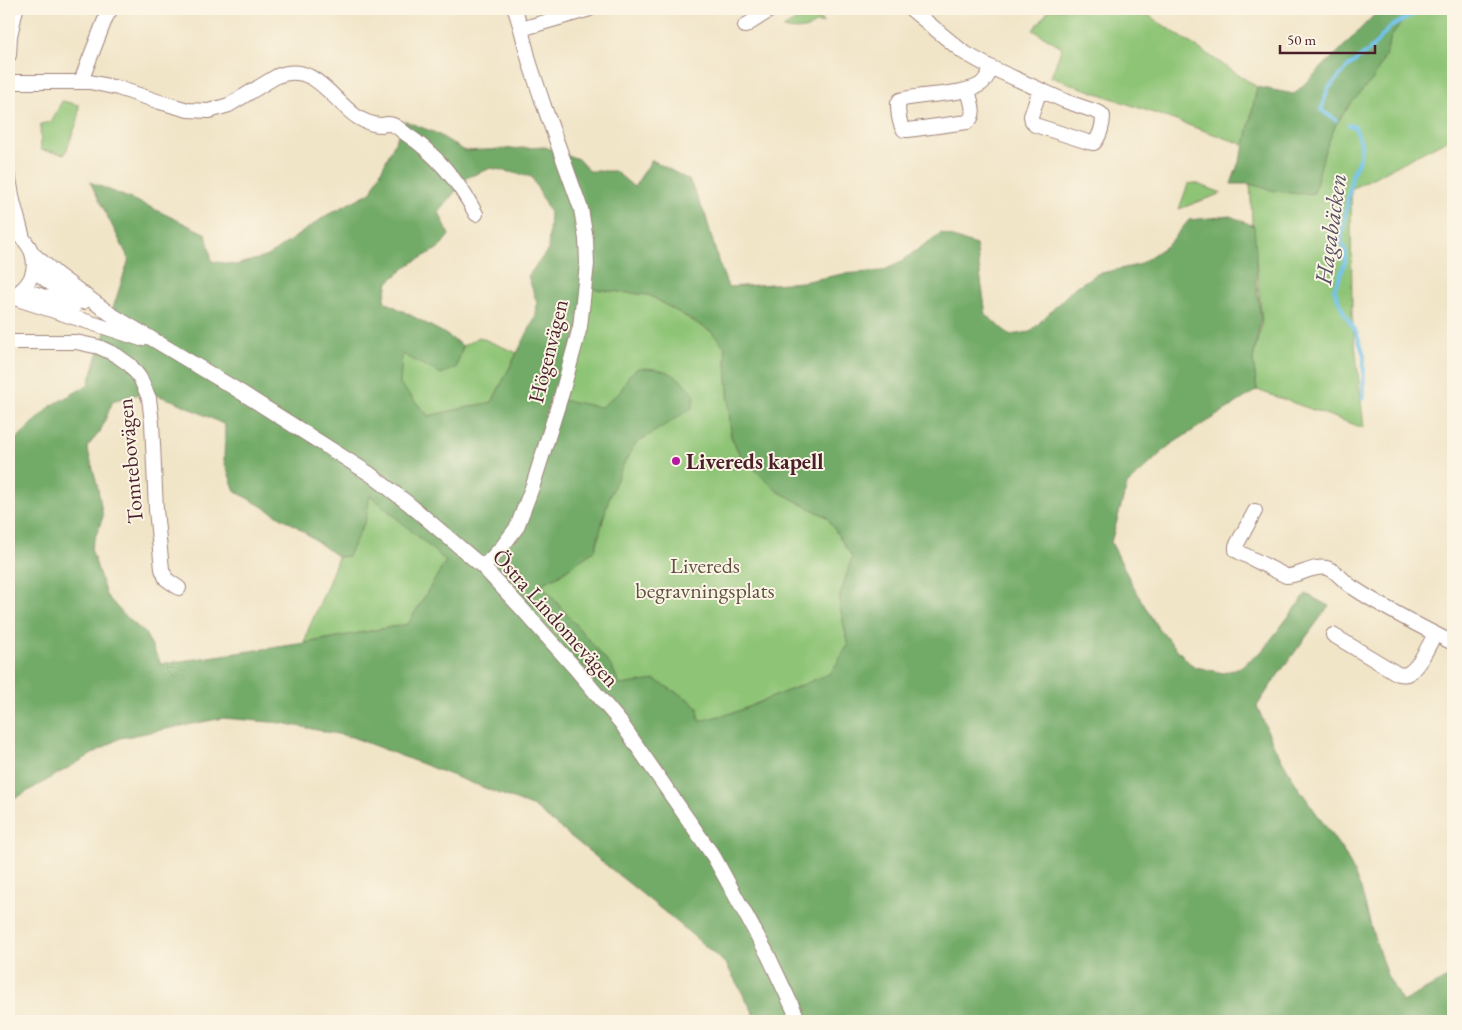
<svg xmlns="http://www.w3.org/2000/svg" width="1462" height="1030" font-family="'EB Garamond',serif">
	<rect width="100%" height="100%" fill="#fcf5e5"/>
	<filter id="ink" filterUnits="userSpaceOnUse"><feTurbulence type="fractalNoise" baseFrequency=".02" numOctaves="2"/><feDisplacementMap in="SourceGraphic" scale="10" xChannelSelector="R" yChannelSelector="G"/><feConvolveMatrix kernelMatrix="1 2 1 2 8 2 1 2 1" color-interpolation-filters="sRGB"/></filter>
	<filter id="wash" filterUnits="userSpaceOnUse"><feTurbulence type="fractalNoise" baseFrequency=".0096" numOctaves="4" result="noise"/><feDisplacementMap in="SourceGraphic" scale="20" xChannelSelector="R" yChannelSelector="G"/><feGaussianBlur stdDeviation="1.12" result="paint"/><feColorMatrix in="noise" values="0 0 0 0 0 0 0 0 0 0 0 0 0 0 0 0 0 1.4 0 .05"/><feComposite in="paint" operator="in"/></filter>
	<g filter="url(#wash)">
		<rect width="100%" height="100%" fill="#f1e5c8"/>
		<!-- green -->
		<path fill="#8ec476" stroke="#6c7250" d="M815,9L823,23H815C808,31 793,31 783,28Z
			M1050,9H1139L1257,87L1245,145L1051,77L1062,47L1033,30Z
			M1411,9H1453V140L1449,139L1351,189L1352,315L1364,428L1257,390L1253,359L1262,322L1252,220L1250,184C1271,190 1291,195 1314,193L1324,153L1336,124L1385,56L1391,37Z
			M62,101L79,105L78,120L65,154L41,150L40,124L51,122Z
			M1195,183L1222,193L1179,209L1188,184Z
			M591,289L649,295L712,332L725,347L731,437L740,455L777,491L827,517L852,557L840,596V606L848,646L831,674L736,712L699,721L620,685L541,584L556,577L595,550L604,516L563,400L585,332Z
			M479,337L517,353L492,402L428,416L400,384L402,353L456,368L463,346Z
			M369,494L446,561L408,624L305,643L308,630L328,584L338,557L348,556L366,519Z"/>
		<!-- forest -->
		<path fill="#72aa67" stroke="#5e6449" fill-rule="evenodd" d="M1380,9H1411L1391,37L1385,56L1374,78L1352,102L1336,124L1324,153L1314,193L1299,194L1275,191L1250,184H1231L1245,145L1257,87L1294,94L1339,51Z
			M405,121L436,133L465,151L545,147L578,159L589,171H615L634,187L652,160L689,180L706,217L719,263L728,287L802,282L843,274L882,271L897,264L941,233L976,245L986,315L1010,335L1030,332L1074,288L1097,274L1138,265L1169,244L1189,220L1230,216L1254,226L1256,251V281L1261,318L1253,359L1257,390L1170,445L1127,485L1111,542L1134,588L1158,628L1192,666L1223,673L1239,668L1262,651L1306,594L1329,606L1275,679L1257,706L1274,746L1296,784L1347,857L1361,889L1372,930L1386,973L1402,1002L1453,975V1021H758L726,964L677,922L534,807L352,737L282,723L223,718L120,738L9,802V446L51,406L88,385L129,259L90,182L148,206L206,234L212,261L235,265L268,256L327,215L371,192ZM491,168L532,177L550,213L548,250L528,276L537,303L536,316L492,402L428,416L400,384L402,354L441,374L456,368L463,346L442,332L384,301L388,282L410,264L439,248L449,235L439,212L466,178ZM591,289L649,295L712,332L725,347L731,436L740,455L777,491L827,517L852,557L840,596V606L848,645L831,673L736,712L699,721L698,708L688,699L655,680L620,685L612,667L541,584L556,577L595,550L609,498L624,463L635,444L692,408L695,395C676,373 667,368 638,368L629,375L620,392L601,407L556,399ZM154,394L177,402L225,425L224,461L235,491L296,526L338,557L348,556L366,519L370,495L446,561L408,624L305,643L161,664L145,633L124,615L106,595L91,548L103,517L97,484L87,447L100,432L113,401L132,395Z"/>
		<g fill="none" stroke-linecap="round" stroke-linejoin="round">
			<!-- stream -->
			<path stroke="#71c2ec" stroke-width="4" d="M1336,120L1321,110L1328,89L1348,67L1372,48L1389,28L1423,9
				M1349,125L1355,127L1361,143L1360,157L1352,175L1341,242L1346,252L1345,262L1340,277L1334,289L1344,313L1356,332L1364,355L1363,398"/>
		</g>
	</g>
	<g filter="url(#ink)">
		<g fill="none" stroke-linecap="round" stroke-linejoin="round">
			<defs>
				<path id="minor" d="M515,9L521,29
					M911,9L963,52L992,68L1065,101L1100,113L1103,116C1103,125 1100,136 1094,143L1088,142L1035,125L1032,121L1031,116L1040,90
					M745,26L772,9
					M9,55L10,36L16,9
					M81,81L106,17L111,9
					M9,82H90L118,88L160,102L188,110L209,111L229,105L277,76C314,61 331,99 357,117C365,122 372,125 382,125C386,124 389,123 393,125C398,127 402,131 406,134C436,154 459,182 476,214
					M968,90C970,100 978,115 967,122L908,130H904C899,124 898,111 898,103L900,100C921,94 965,95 981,84C986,80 989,74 992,68
					M9,179L13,201L23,238
					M9,230C38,242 43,276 16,294
					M32,253L59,276L109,313L239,391L370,474L409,504L483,567L523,610L574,667L621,723L714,857L768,955L799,1021
					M33,270L54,286L83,302
					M23,289L48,298L73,309
					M11,297L141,339
					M9,340L11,342H76L99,347L116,355L130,365L140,378L149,398L152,423L156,510L162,569L166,579L179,588
					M1255,511L1236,546V550L1239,552L1286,576C1300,576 1313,565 1327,568C1336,570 1344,582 1352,587C1384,608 1419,626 1453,643
					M483,567L502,547L517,527L533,485L562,393L580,327L587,264L586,239L581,209L544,106L530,64L521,29L590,9
					M1333,635L1398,674C1403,675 1407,675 1410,672C1420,665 1429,645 1435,634"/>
			</defs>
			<!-- minor casing -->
			<use href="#minor" stroke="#9e827a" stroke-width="16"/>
			<!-- minor -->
			<use href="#minor" stroke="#fff" stroke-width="14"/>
		</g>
	</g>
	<!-- markers -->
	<circle fill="#b5179e" stroke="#fcf5e5" stroke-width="2" cx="676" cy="461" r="5"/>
	<g text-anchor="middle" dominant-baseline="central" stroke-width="4" stroke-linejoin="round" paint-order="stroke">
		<!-- street labels -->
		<g font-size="22" fill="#4a1f2b" stroke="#fcf5e5">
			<text transform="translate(548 351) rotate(-76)">Högenvägen</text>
			<text transform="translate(130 461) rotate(-95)">Tomtebovägen</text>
			<text transform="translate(556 618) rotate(48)">Östra Lindomevägen</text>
		</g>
		<!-- poi labels -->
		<g font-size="22" font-weight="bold" fill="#4a1f2b" stroke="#fcf5e5" text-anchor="start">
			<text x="686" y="461">Livereds kapell</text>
		</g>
		<!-- park labels -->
		<g font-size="22" fill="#5e5142" stroke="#fcf5e5">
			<text x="705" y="565">Livereds<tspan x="705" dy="25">begravningsplats</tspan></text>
		</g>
		<!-- water labels -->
		<g font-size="24" font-style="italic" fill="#565065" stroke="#fcf5e5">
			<text transform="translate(1330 229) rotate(-82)">Hagabäcken</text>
		</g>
	</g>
	<!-- margin -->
	<rect width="1462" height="1030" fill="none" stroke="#fcf5e5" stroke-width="30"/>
	<!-- scale -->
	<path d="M1280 45v8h95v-8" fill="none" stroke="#4a1f2b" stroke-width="2.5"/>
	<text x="1287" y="45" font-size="15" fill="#4a1f2b" stroke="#fcf5e5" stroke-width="4" paint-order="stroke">50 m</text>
</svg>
